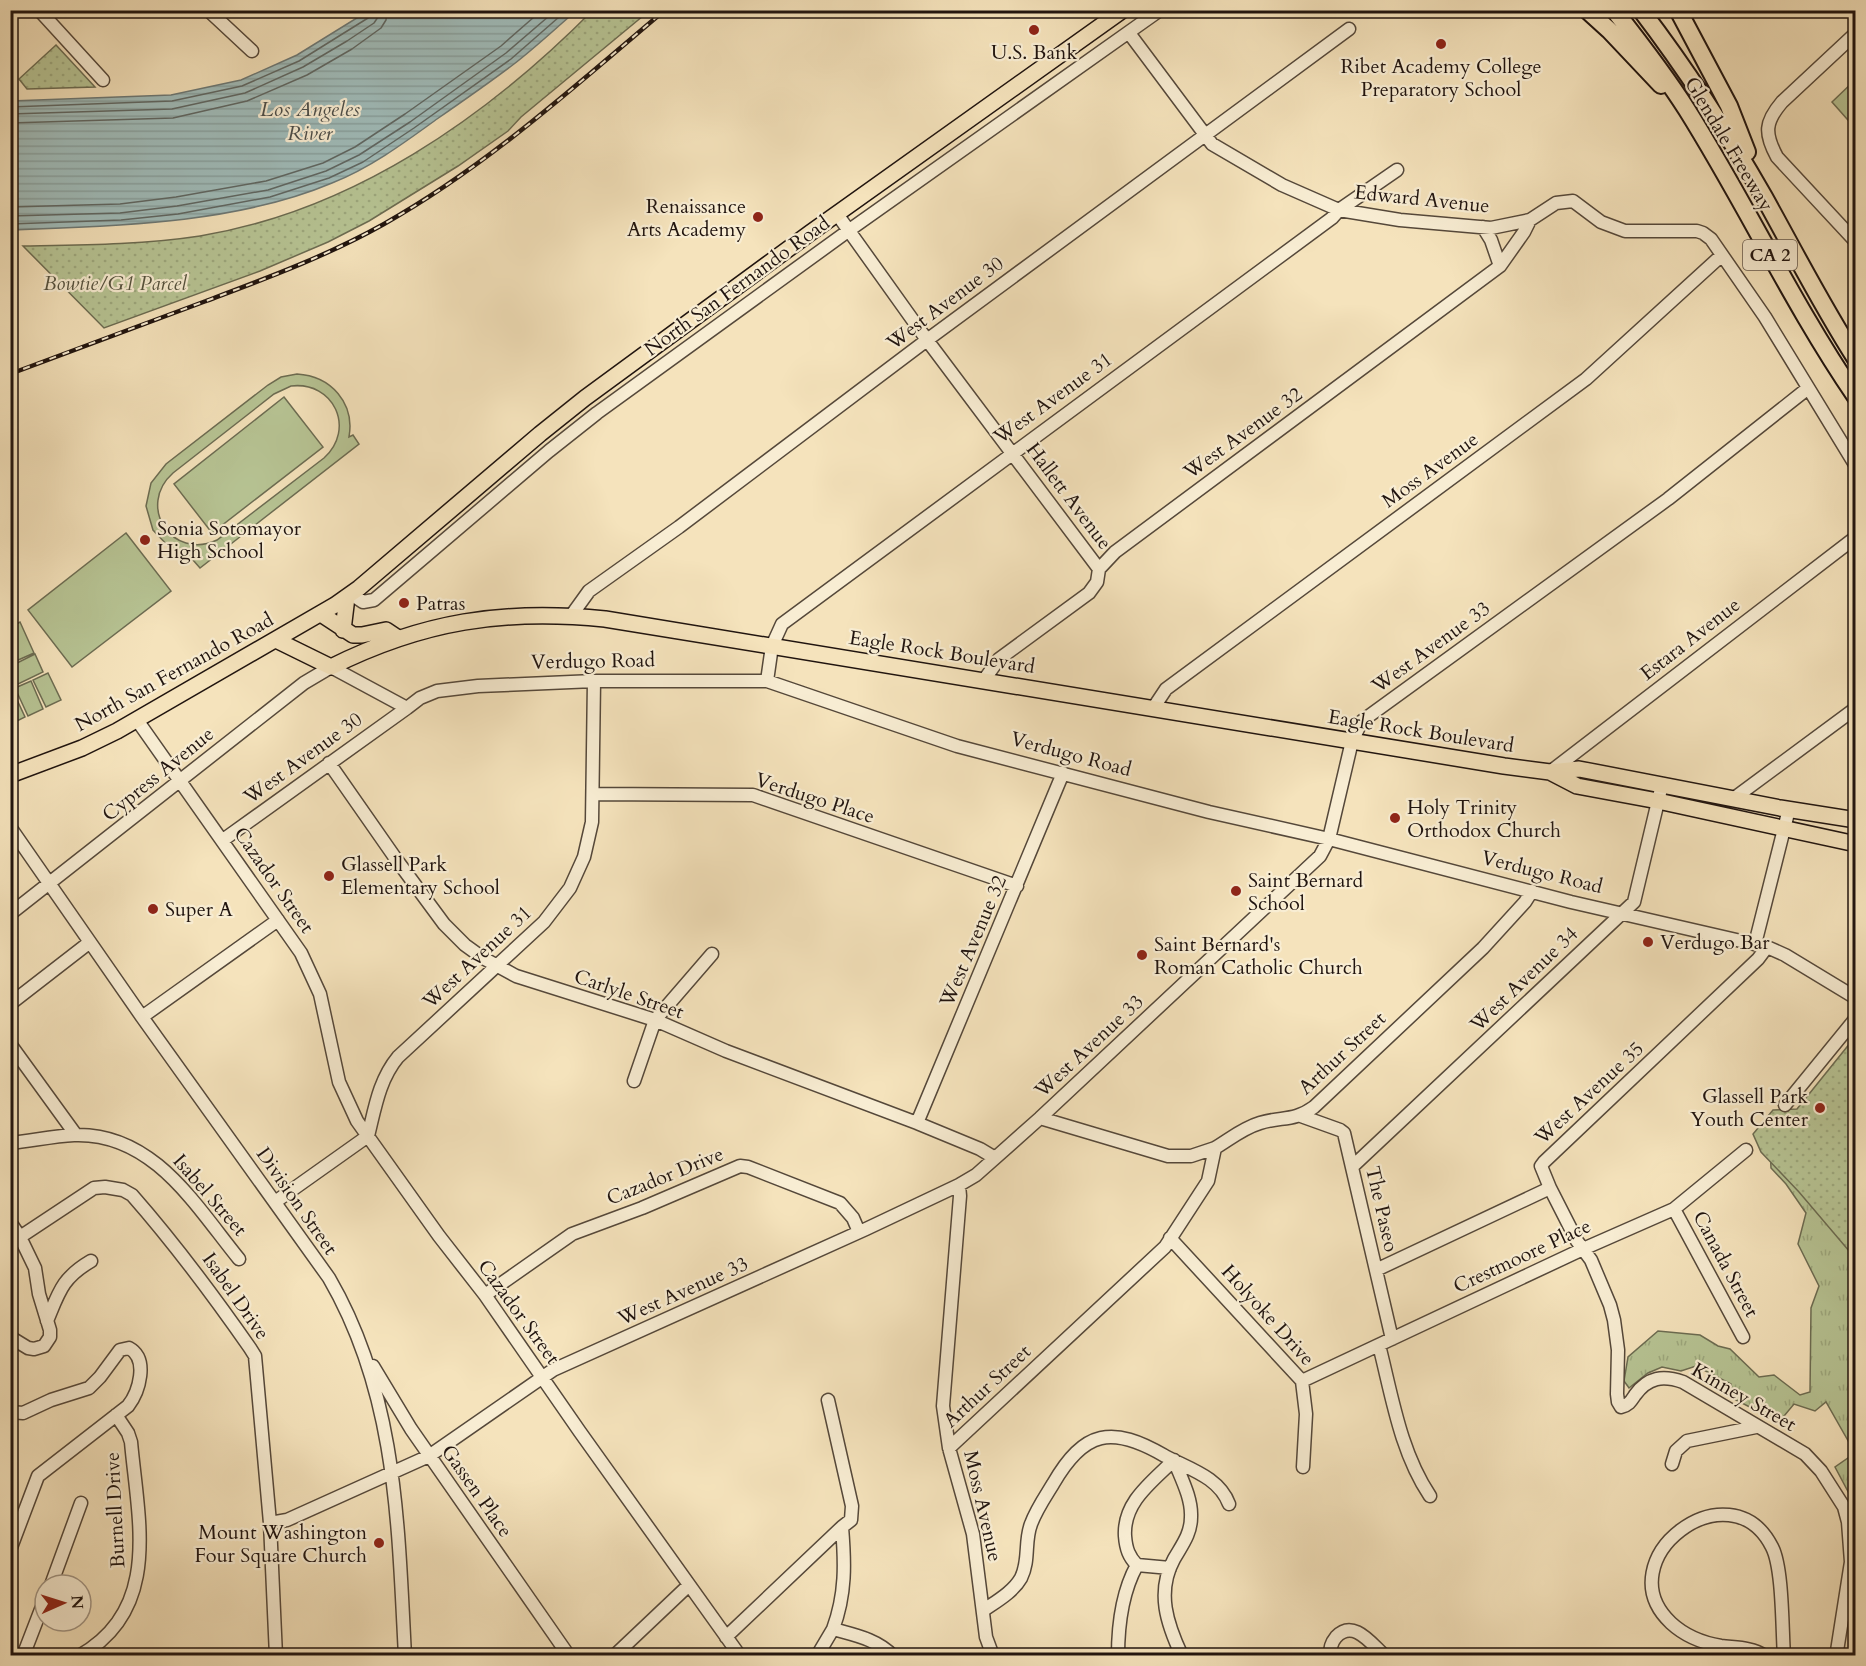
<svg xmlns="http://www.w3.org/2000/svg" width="1866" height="1666" font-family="Cardo,serif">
	<defs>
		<pattern id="grass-tufts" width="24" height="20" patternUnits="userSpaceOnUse" patternTransform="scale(1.5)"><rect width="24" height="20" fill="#b7c494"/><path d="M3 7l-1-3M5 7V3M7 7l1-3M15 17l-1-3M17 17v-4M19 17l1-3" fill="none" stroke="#9da87e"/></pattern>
		<pattern id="park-dots" width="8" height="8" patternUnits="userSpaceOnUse" patternTransform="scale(1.5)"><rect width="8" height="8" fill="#b7c494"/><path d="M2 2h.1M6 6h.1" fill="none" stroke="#9da87e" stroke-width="1.8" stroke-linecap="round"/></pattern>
		<pattern id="water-rules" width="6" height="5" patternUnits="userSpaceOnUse" patternTransform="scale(1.5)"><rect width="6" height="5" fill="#a0bcba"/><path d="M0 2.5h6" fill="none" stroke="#8aa19f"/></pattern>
	</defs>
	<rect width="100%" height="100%" fill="#f5e3bc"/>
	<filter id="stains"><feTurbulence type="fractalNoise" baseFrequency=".00333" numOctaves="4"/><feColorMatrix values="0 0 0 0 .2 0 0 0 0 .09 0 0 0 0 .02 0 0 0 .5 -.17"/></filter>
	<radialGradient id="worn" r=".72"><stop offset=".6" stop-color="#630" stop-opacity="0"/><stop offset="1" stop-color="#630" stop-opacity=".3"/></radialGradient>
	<!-- grass -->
	<path fill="url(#grass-tufts)" stroke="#6c6c52" stroke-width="1.5" d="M1770,1146L1855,1186V1512L1853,1501L1835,1467L1855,1453L1826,1402L1815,1411L1794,1404L1779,1422L1734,1399L1731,1384L1696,1366L1681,1371L1662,1367L1648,1373L1629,1388L1624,1381L1628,1357L1658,1331L1700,1335L1718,1346L1730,1349L1759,1377L1774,1375L1800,1395L1810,1392L1811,1308L1819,1286L1798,1244L1806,1213L1786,1184L1771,1168Z"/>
	<!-- park -->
	<path fill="url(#park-dots)" stroke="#6c6c52" stroke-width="1.5" d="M593,10L649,11L521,117L508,131L458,166L369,221L328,242L260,271L104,328L23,246C82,245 141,245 200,236C352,211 486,118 593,10Z
		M56,45L95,87L27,89L19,79Z
		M1855,1037V1258L1799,1192L1761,1152L1753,1134L1773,1110L1797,1109Z"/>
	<!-- pitch -->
	<path fill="#b7c494" stroke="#6c6c52" stroke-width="1.5" fill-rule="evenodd" d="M1855,80V128L1832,102Z
		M297,374C331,376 355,403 349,437L353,435L359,444L200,568L193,560L197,556L183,554L169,547L153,530L146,506L151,483L166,464L268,385L281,377ZM291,386C334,381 356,429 324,458L217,540C172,561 136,506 173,473L274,394Z
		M284,397L323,447L212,533L174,484Z
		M126,533L171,591L72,667L28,610Z
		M20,622L34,653L16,661L11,649V627Z
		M35,654L43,672L14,686L11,679V666Z
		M48,673L61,700L46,707L33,680Z
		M31,681L43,709L28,716L15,688Z
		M12,689L25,717L11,724V690Z"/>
	<!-- water -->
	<path fill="url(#water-rules)" stroke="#6d7976" stroke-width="1.5" d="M368,11H576C556,28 536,47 514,64C489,83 463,101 437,119C404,143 370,168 332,183C235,224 114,226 11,230V101L171,95L241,80L297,55Z"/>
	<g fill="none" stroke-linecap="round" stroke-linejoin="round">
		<!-- shore -->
		<path stroke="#606864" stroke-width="1.5" d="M10,107L172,101L242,86L299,61L368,18L371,10
			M10,114L172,109L245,93L303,67L347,41L374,23L378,17V10
			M10,123L173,118L247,101L307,75L352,49L381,28L386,20L387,10
			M10,207L120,204L176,197L266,181L323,163L355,147L405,114L501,46L542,10
			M10,216L120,213L177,206L268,190L326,171L359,155L410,122L506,53L556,10
			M10,224L121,220L178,214L270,197L329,178L363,162L414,128L511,59L567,10"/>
		<defs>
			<path id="minor" d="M39,10L103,80
				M208,10L252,51
				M1129,33L1212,144L1282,185L1339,210L1400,220L1491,228L1530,220L1556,203L1573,201L1601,222L1625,231H1697L1703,233L1711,239L1765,317L1856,466
				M1856,33L1782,102C1765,122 1764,133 1777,157L1856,242
				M837,214L927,340L1099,569
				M1483,227L1491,240L1500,266
				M351,594L363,602L374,600L549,451L597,413L848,231L1160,10
				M571,616L589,591L679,527L927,340L1349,29
				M984,680L999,659L1089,593L1097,582L1099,569L1115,552L1500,266L1524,232L1530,220
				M767,681L772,646L782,624L1332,218L1339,210L1397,170
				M1154,707L1166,689L1586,379L1722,255
				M137,720L301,953L320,994L339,1082L357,1121L439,1236L485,1295L580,1432L740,1656
				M329,763L396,859L444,924L465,945L483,958L516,976L655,1020L726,1051L917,1123L980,1149L995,1158
				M1550,772L1856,537
				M593,794L753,795L1017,886
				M1733,799L1856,708
				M10,827L142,1017L329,1278C397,1395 398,1524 405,1656
				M223,840L407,708L420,698L437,691L478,686L594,681H767L957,746L1209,812L1329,839L1571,902L1767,947L1785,955L1856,998
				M10,914L304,683L331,667L407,708
				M1755,944L1789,809
				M10,1004L90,942
				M142,1017L278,920
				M10,1044L76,1135
				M634,1081L655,1020L712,954
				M1785,1105L1856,1018
				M1301,1116L1340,1130L1344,1133L1392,1339
				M1040,1118L1168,1156H1191L1215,1148
				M917,1123L1063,773
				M10,1143C31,1141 53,1136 74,1135C153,1132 195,1205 239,1259
				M1352,1167L1634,902L1660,793
				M959,1185L960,1196L943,1406L949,1448L973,1534L986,1637L993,1656
				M1550,1188L1577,1241L1591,1260L1610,1305L1614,1320L1618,1350L1617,1394L1618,1402L1621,1407C1629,1405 1631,1401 1635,1395C1648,1377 1663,1375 1683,1382L1805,1454L1821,1471L1844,1507L1848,1522L1851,1562L1837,1651L1835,1656
				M275,1202L368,1136C375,1108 379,1080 398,1057L544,922L570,888L584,857L592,822L594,681
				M1674,1209L1743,1337
				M10,1222L20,1237L94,1188L105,1187L123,1190L132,1195C175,1244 213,1295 250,1348L255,1356L256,1367L270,1523L276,1656
				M1170,1238L1302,1381L1306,1414L1303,1467
				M1376,1270L1550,1188L1541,1166L1544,1162L1758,959L1767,947
				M485,1295L572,1234L642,1208L740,1166L748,1167L840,1203L853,1218L859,1232
				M47,1321C59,1292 62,1278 91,1261
				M10,1337L28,1348L34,1349L44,1346L50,1337V1330L39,1294L35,1268L20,1237
				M1379,1345C1392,1396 1400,1451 1430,1496
				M373,1366L411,1429L569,1656
				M1302,1381L1583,1249L1674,1209L1746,1150
				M828,1400L852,1506L851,1520L842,1527
				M10,1412L23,1413L51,1400L89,1388L100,1377L120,1350L129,1348C149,1359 139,1392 128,1406L38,1476L10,1550
				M949,1448L1165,1247L1208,1181L1215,1148C1230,1139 1243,1128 1260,1123C1283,1116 1293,1122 1314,1107L1483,948L1525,902L1532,891
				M1174,1460C1181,1478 1192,1498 1191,1517C1191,1534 1182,1545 1174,1559C1156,1592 1167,1624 1182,1656
				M1672,1464L1676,1451L1687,1441L1756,1427
				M270,1523L287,1520L429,1456L553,1370L866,1229L959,1185L976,1175L1040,1118L1320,856L1329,839L1352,741L1362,721L1668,499L1807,389
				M1137,1565C1129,1557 1126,1549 1125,1536C1123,1502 1152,1482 1174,1460
				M1137,1565L1170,1568
				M51,1585L81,1503
				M984,1610C997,1601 1013,1592 1021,1578C1030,1560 1024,1542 1031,1524C1036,1510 1045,1497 1053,1484C1084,1430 1112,1425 1165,1456C1189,1469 1219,1477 1229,1504
				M726,1637L842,1527C845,1563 846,1594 833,1629C854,1635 877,1639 893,1656
				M23,1656L45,1599
				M79,1656C162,1610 138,1520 131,1442L128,1433L116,1415
				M614,1656L689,1585
				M817,1656L833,1629
				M1118,1656C1118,1625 1122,1592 1137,1565
				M1330,1656C1330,1648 1331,1643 1336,1637C1354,1618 1372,1645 1385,1656
				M1765,1656C1751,1647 1736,1648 1721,1646C1703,1643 1684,1635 1671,1623C1604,1560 1730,1464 1772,1547C1783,1568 1782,1629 1784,1656"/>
			<path id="major" d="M321,614L353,635H362L386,630L398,638
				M343,630L347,597
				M276,640L331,667C423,621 503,609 605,619L1504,766L1550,772L1579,769L1780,808L1856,820
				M1550,772L1577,786L1658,801L1856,844
				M10,775L82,748L117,731L335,605L359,588L540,434L585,398L810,233L1123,10"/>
			<path id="highway" d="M1587,10L1609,30L1661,85
				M1614,10C1640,43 1665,75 1687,110C1746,204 1793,305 1856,397
				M1641,10C1686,69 1727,132 1764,197C1794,251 1822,306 1856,359
				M1678,10L1729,106L1747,152"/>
		</defs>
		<!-- minor casing -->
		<use href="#minor" stroke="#55483a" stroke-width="15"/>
		<!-- major casing -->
		<use href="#major" stroke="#20140f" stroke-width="18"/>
		<!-- highway casing -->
		<use href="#highway" stroke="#20140f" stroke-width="20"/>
		<!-- minor -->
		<use href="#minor" stroke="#f8edd3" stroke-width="12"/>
		<!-- major -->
		<use href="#major" stroke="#f5e3bc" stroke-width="15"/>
		<!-- highway -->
		<use href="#highway" stroke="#f5e3bc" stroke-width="16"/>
		<defs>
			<path id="rail" d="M10,374C76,349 141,325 206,301C267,278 327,256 384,224C487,166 575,86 665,10"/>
		</defs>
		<!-- rail casing -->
		<use href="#rail" stroke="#20140f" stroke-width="4.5"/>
		<!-- rail -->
		<use href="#rail" stroke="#f8edd3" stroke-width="2" stroke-dasharray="7" stroke-linecap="butt"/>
	</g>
	<!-- markers -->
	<g fill="#8f2418" stroke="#f8edd3" stroke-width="2">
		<circle cx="1034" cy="30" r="6"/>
		<circle cx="1441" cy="44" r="6"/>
		<circle cx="758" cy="217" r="6"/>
		<circle cx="145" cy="540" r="6"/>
		<circle cx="404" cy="603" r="6"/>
		<circle cx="1395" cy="818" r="6"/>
		<circle cx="329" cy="876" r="6"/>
		<circle cx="1236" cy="891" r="6"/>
		<circle cx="153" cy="909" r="6"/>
		<circle cx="1648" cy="942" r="6"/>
		<circle cx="1142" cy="955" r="6"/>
		<circle cx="1820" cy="1108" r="6"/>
		<circle cx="379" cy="1543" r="6"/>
	</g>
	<g text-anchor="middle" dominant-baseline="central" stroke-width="4.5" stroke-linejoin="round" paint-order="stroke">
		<!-- shield labels -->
		<rect fill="#f8edd3" stroke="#61554a" stroke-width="1.5" x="1743" y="240" width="54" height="30" rx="4.5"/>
		<g font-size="18" font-weight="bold" fill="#20140f">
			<text x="1770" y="255">CA 2</text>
		</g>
		<!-- poi labels -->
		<g font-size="20" fill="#20140f" stroke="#f8edd3" text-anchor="start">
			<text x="1034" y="52" text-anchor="middle">U.S. Bank</text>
			<text x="1441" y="66" text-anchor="middle">Ribet Academy College<tspan x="1441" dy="23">Preparatory School</tspan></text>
			<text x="746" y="206" text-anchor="end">Renaissance<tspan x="746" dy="23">Arts Academy</tspan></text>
			<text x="157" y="528">Sonia Sotomayor<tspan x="157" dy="23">High School</tspan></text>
			<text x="416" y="603">Patras</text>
			<text x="1407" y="807">Holy Trinity<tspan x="1407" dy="23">Orthodox Church</tspan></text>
			<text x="341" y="864">Glassell Park<tspan x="341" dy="23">Elementary School</tspan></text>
			<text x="1248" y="880">Saint Bernard<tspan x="1248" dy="23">School</tspan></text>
			<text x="165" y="909">Super A</text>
			<text x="1660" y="942">Verdugo Bar</text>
			<text x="1154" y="944">Saint Bernard's<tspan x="1154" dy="23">Roman Catholic Church</tspan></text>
			<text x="1808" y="1096" text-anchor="end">Glassell Park<tspan x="1808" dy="23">Youth Center</tspan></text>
			<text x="367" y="1532" text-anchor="end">Mount Washington<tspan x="367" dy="23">Four Square Church</tspan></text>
		</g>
		<!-- street labels -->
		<g font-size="20" fill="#20140f" stroke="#f8edd3">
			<text transform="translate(1729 144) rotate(59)">Glendale Freeway</text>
			<text transform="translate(1422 199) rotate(6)">Edward Avenue</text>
			<text transform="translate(737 286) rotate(-36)">North San Fernando Road</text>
			<text transform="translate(945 303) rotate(-37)">West Avenue 30</text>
			<text transform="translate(1053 398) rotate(-36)">West Avenue 31</text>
			<text transform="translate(1243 433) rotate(-36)">West Avenue 32</text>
			<text transform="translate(1430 470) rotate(-36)">Moss Avenue</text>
			<text transform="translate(1069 496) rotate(53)">Hallett Avenue</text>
			<text transform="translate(1690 639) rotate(-38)">Estara Avenue</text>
			<text transform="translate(1431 647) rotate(-36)">West Avenue 33</text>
			<text transform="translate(942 652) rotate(9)">Eagle Rock Boulevard</text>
			<text transform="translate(593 661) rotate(-1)">Verdugo Road</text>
			<text transform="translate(174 672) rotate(-29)">North San Fernando Road</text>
			<text transform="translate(1421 731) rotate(9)">Eagle Rock Boulevard</text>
			<text transform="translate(1071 754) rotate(15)">Verdugo Road</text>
			<text transform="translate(303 758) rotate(-36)">West Avenue 30</text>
			<text transform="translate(158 774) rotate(-39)">Cypress Avenue</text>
			<text transform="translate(815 798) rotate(18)">Verdugo Place</text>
			<text transform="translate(1542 872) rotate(14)">Verdugo Road</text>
			<text transform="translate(274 880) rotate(55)">Cazador Street</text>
			<text transform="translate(973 941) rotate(-67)">West Avenue 32</text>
			<text transform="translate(477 957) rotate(-43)">West Avenue 31</text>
			<text transform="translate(1524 979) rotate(-44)">West Avenue 34</text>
			<text transform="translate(629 994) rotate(19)">Carlyle Street</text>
			<text transform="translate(1089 1046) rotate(-43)">West Avenue 33</text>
			<text transform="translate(1342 1053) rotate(-43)">Arthur Street</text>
			<text transform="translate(1589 1093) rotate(-43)">West Avenue 35</text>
			<text transform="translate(665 1176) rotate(-22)">Cazador Drive</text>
			<text transform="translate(210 1195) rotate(49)">Isabel Street</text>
			<text transform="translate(297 1201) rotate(55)">Division Street</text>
			<text transform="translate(1382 1209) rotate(77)">The Paseo</text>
			<text transform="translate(1522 1256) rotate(-25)">Crestmoore Place</text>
			<text transform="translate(1726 1264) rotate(62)">Canada Street</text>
			<text transform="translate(683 1291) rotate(-24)">West Avenue 33</text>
			<text transform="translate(236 1296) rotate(55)">Isabel Drive</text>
			<text transform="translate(519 1312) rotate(54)">Cazador Street</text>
			<text transform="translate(1268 1315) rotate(48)">Holyoke Drive</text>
			<text transform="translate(987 1386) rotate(-43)">Arthur Street</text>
			<text transform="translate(1744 1397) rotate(30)">Kinney Street</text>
			<text transform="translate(477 1491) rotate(55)">Gassen Place</text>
			<text transform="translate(983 1506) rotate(77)">Moss Avenue</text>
			<text transform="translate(115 1510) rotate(-93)">Burnell Drive</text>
		</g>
		<!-- park labels -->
		<g font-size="20" font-style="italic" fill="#55523e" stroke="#f8edd3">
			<text x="115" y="283">Bowtie/G1 Parcel</text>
		</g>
		<!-- water labels -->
		<g font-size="21" font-style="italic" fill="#4d4f4b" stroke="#f8edd3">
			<text x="310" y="109">Los Angeles<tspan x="310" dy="24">River</tspan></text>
		</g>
	</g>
	<!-- margin -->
	<rect width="1866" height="1666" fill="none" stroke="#f5e3bc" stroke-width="36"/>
	<rect x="12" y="12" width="1842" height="1642" fill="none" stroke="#20140f" stroke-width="3"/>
	<rect x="18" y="18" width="1830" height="1630" fill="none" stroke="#20140f" stroke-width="1.5"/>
	<!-- north arrow -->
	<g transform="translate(63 1603) rotate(87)"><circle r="28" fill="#f8edd3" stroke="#a29685" stroke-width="1.5"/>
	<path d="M0-4.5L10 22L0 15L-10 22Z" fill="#8f2418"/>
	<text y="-9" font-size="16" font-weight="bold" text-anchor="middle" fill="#20140f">N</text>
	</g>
	<rect width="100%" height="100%" filter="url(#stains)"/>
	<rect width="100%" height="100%" fill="url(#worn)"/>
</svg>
